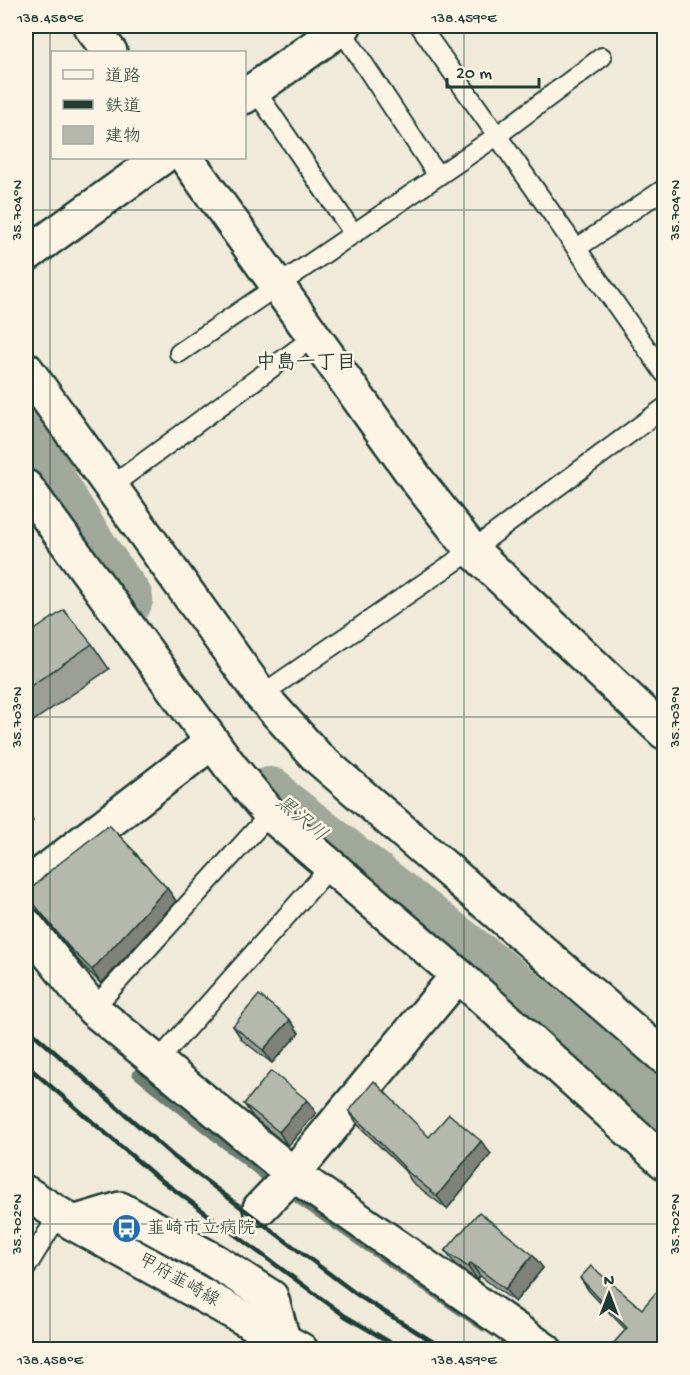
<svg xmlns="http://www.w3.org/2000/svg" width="690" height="1375" font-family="'Gochi Hand','Klee One',sans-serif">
	<rect width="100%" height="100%" fill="#efeada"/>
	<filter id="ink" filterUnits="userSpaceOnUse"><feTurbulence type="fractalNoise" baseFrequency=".0167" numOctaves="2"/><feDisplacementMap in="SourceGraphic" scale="12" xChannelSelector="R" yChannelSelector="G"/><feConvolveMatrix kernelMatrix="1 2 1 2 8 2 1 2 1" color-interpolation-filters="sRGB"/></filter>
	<g filter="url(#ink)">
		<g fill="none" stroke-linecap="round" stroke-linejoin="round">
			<!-- stream -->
			<path stroke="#6c7d71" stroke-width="9" d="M137,1074L267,1178L484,1327"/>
			<!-- river -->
			<path stroke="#9fa89a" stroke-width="56" d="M26,439C54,495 88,549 125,599
				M270,795L276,803L497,976L664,1118"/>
			<defs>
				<path id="service" d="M420,26L664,373
					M340,28L438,176
					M255,90L354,234
					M577,248L664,189
					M179,353L498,135L602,57
					M110,487L315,336
					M261,695L472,550L664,408
					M93,1009L270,814
					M157,1062L331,866
					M26,1268L59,1214"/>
				<path id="minor" d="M90,26L110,52
					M244,97L344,26
					M186,158L417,480L472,550L664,732
					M26,255L161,158
					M26,369L261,695L317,757L664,1057
					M26,487L230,766L270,814L458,975L664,1162
					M26,886L212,742
					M26,925L93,1009L293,1174L545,1350
					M260,1208L293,1174L458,975
					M73,1223L120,1209L215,1261L271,1297L283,1339"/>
				<path id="primary" d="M26,1193L73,1223L301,1350"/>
			</defs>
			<!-- service casing -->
			<use href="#service" stroke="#1f3d34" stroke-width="22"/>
			<!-- minor casing -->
			<use href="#minor" stroke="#1f3d34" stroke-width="38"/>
			<!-- primary casing -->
			<use href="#primary" stroke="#1f3d34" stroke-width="38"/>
			<!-- service -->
			<use href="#service" stroke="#fcf5e5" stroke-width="18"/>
			<!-- minor -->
			<use href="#minor" stroke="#fcf5e5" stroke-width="33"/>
			<!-- primary -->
			<use href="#primary" stroke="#fcf5e5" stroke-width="33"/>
			<!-- rail -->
			<path stroke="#1f3d34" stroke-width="4.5" d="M26,1027L173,1156L359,1296L446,1350
				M26,1065L153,1174L345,1316L403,1350"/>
		</g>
		<!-- wall -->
		<path fill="#9c9f95" stroke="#1f3d34" stroke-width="1.5" d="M26,621L33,631L92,644L109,669L26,726Z
			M26,810L33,821L26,827Z
			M135,852L142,862L167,888L176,901L101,984L77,959L41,913L34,908L26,896V894Z
			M290,1020L299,1033L272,1063L242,1040L233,1026Z
			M244,1104L316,1113L288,1146L253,1117Z
			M349,1111L429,1137L491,1154L447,1209L412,1182L405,1171L358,1125Z
			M445,1251L543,1268L515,1302L480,1276L477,1280L455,1264Z
			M580,1278L642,1309L664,1350H615L612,1345L626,1330L589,1291Z"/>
		<!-- shaded-wall -->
		<path fill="#7f8279" stroke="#1f3d34" stroke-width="1.5" d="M167,888L176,901L101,984L92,970Z
			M290,1020L299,1033L272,1063L263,1050Z
			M307,1100L316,1113L288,1146L279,1132Z
			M481,1141L491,1154L447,1209L437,1196Z
			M533,1255L543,1268L515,1302L505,1289Z
			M471,1263L480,1276L477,1280L468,1267Z"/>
		<!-- building -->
		<path fill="#b5b9ad" stroke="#1f3d34" stroke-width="1.5" d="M64,610L92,644L26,689V621L33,631Z
			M109,825L135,852L134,853L167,888L92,970L68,946L31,900L26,896V894L51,870Z
			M259,995L290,1020L263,1050L233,1026Z
			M271,1071L307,1100L279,1132L244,1104Z
			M374,1081L429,1137L449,1114L481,1141L437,1196L403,1168L404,1167L349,1111Z
			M479,1212L533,1255L505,1289L471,1263L468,1267L445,1251Z
			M591,1266L642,1309L664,1283V1350H617L612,1345L627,1328L580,1278Z"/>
	</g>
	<!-- ticks -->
	<path fill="none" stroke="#1f3d34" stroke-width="1.5" stroke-opacity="0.45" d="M50,26V1350M464,26V1350M26,210H664M26,717H664M26,1224H664"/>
	<!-- icons -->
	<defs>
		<symbol id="bus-disc" viewBox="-11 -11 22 22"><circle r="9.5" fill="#1f6fb2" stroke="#fcf5e5"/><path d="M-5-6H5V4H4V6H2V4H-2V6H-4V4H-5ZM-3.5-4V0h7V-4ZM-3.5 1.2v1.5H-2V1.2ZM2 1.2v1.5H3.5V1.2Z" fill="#fff"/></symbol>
	</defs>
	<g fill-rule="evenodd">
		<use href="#bus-disc" x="110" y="1212" width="33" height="33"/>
	</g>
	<g text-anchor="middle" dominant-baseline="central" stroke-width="5" stroke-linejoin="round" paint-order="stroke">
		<!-- poi labels -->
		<g font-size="18" fill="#1f3d34" stroke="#fcf5e5" text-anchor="start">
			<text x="147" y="1229">韮崎市立病院</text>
		</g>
		<!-- street labels -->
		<g font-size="18" fill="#1f3d34" stroke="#fcf5e5">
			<text transform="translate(178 1281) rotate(29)">甲府韮崎線</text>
		</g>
		<!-- neighbourhood labels -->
		<g font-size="20" font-weight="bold" fill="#1f3d34" stroke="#fcf5e5">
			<text x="306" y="364">中島一丁目</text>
		</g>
		<!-- water labels -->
		<g font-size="20" font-style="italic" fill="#455d53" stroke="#fcf5e5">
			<text transform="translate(300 820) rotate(40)">黒沢川</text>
		</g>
	</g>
	<!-- margin -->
	<rect width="690" height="1375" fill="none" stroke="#fcf5e5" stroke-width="66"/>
	<!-- legend -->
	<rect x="51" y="51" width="195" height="108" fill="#fcf5e5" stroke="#a4ab9e" stroke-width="1.5"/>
	<rect x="63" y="70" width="30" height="9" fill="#fcf5e5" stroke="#a4ab9e" stroke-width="1.5"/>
	<text x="105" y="81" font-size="18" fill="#1f3d34">道路</text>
	<rect x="63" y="100" width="30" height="9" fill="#1f3d34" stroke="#a4ab9e" stroke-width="1.5"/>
	<text x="105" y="111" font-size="18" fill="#1f3d34">鉄道</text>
	<rect x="63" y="126" width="30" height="18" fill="#b5b9ad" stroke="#a4ab9e" stroke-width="1.5"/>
	<text x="105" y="141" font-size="18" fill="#1f3d34">建物</text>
	<!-- north arrow -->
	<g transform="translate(609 1294)" stroke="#fcf5e5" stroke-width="4.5" paint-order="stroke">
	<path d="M0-4.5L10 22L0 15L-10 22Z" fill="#1f3d34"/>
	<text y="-9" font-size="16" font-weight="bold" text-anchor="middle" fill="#1f3d34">N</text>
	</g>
	<!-- scale -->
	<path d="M447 78v9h92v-9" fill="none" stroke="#1f3d34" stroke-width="3"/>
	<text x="456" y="78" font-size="18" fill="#1f3d34" stroke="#fcf5e5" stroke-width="4.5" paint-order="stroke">20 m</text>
	<rect x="33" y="33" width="624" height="1309" fill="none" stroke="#1f3d34" stroke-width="2"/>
	<g font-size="15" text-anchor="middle" fill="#1f3d34">
		<text x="50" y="22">138.458°E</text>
		<text x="464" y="22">138.459°E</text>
		<text transform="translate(16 210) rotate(-90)" y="5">35.704°N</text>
		<text transform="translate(674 210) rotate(-90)" y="5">35.704°N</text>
		<text transform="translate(16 717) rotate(-90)" y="5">35.703°N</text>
		<text transform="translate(674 717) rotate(-90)" y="5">35.703°N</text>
		<text transform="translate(16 1224) rotate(-90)" y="5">35.702°N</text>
		<text transform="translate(674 1224) rotate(-90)" y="5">35.702°N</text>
		<text x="50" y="1364">138.458°E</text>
		<text x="464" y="1364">138.459°E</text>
	</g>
</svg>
